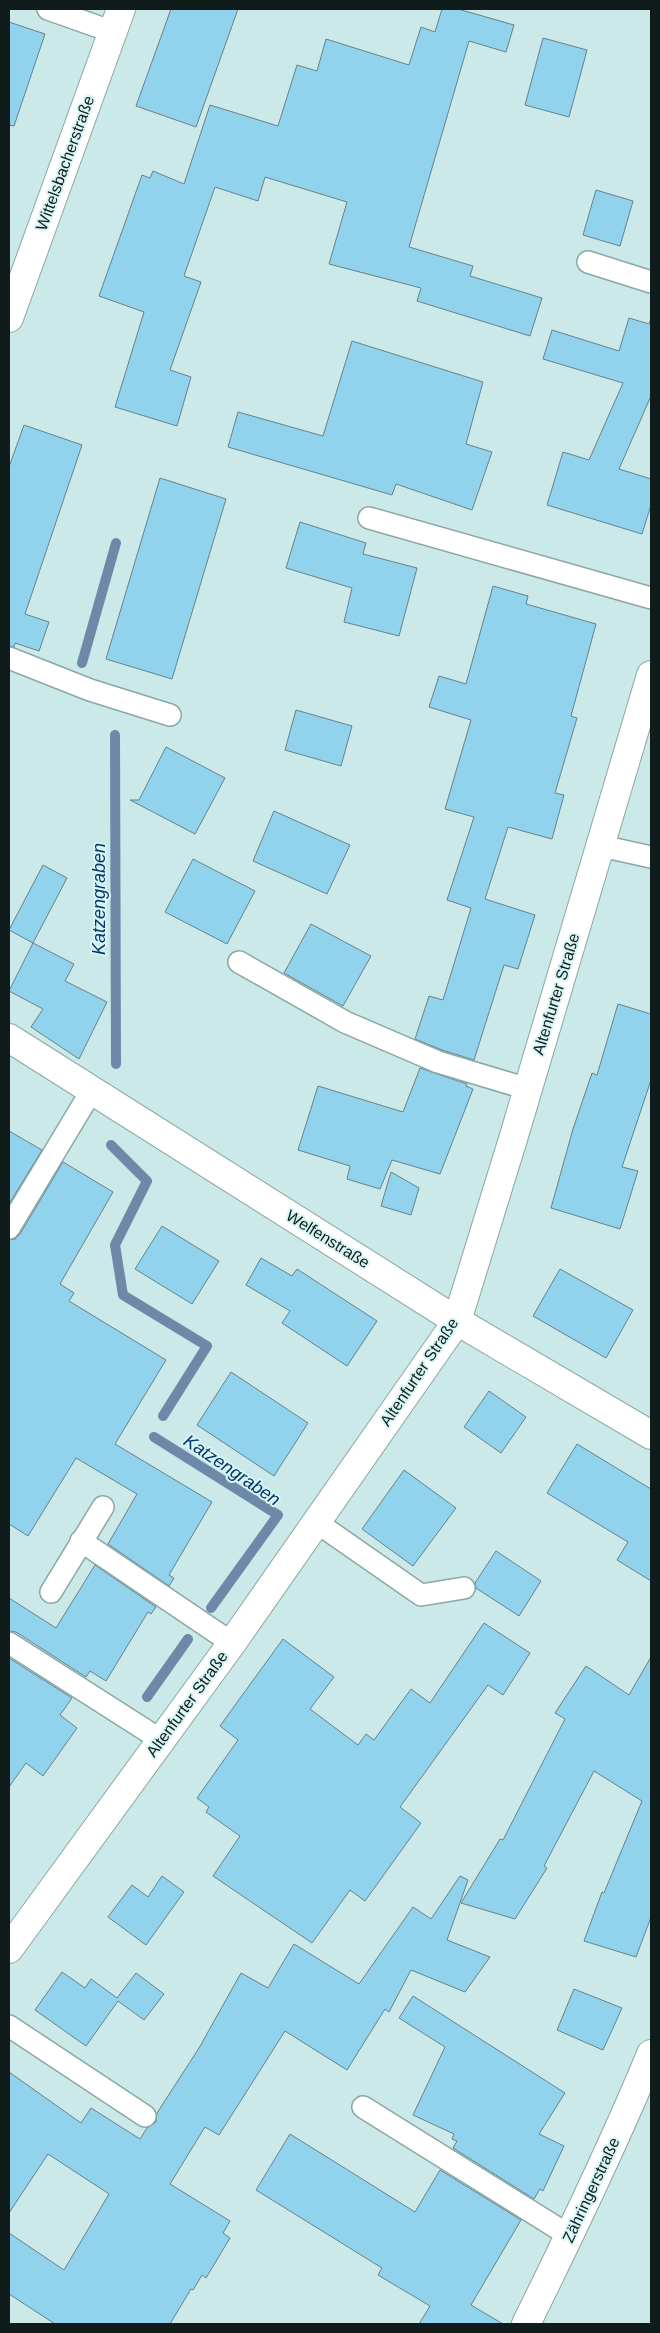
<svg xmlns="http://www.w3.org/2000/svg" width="660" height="2333" font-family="Arial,sans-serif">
	<rect width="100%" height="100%" fill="#cae9e8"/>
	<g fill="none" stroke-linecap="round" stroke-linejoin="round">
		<!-- stream -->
		<path stroke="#6e89a8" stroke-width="10" d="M82,663L116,543
			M115,735L116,1064
			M111,1145L147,1181L115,1245L123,1295L207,1346L163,1416
			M154,1437L278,1515L211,1608
			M147,1697L188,1639"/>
	</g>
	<!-- building -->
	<path fill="#91d3ed" stroke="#68818b" d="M171,9H238L196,127L136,106Z
		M442,9H458L514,25L506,52L469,41L409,247L473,266L470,276L542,298L530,336L417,301L421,288L329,264L347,202L265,177L258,201L215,187L184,276L201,282L170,370L191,377L177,426L115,407L144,312L99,296L142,175L150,178L153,171L184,184L210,105L278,126L297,65L317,71L326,39L409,65L421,27L435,32Z
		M9,22L45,34L14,126L9,125Z
		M543,38L587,50L569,117L525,105Z
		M596,190L633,201L620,246L583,235Z
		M629,318L649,324L651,318V396L619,469L651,479V505L642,534L547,505L563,452L589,460L623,383L543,359L552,330L619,351Z
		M352,341L483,382L466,444L492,452L472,510L396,484L392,495L228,447L238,412L323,436Z
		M24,425L82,445L25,614L49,622L39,651L15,643L14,647L9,646V467Z
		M160,478L226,499L172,679L106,659Z
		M300,522L366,543L363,554L417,568L399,636L344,622L352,588L286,568Z
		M493,586L528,596L526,604L596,624L571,716L577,718L555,793L564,795L552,839L508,827L485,899L535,915L518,969L504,965L474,1060L442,1050L415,1039L429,996L443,1000L471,908L447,900L474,817L445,809L471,720L429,707L439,676L466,684Z
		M296,710L352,726L341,766L285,750Z
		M166,747L225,778L195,834L130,800H139Z
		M274,811L350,845L327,894L253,861Z
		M193,859L255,891L227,944L165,912Z
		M43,865L67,878L33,943L9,930Z
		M311,924L371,956L343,1006L284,973Z
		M33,943L74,964L65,981L107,1002L79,1059L31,1027L43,1009L9,991Z
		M618,1004L651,1014V1080L622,1167L638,1171L620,1229L551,1208L573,1129L592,1073L597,1075Z
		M420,1068L467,1084L466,1086L473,1089L440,1174L392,1160L380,1189L347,1179L350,1166L298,1150L318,1086L403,1112Z
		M9,1131L42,1150L9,1204Z
		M63,1162L113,1192L60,1284L74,1293L69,1301L166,1360L115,1444L212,1502L169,1575L174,1578L169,1586L108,1544L137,1494L76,1458L28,1536L9,1524V1240L15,1239L20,1234Z
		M391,1172L419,1188L411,1215L381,1206Z
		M162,1226L219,1261L192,1304L135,1269Z
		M261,1258L292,1276L297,1269L377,1321L347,1366L282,1323L290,1311L246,1285Z
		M560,1269L633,1310L606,1358L533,1316Z
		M231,1372L308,1423L274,1476L197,1425Z
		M489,1391L526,1417L501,1453L464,1427Z
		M577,1444L651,1489V1581L617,1560L628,1542L547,1493Z
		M404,1470L456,1508L413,1566L362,1529Z
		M496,1551L541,1581L519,1616L476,1588L475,1583Z
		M95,1565L156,1607L151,1614L148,1612L106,1681L90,1671L86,1677L16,1632L9,1631V1598L56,1628Z
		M484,1623L530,1653L503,1695L488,1685L400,1807L421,1823L365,1901L350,1890L312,1943L213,1876L240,1836L206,1812L209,1807L197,1798L238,1740L220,1726L283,1639L334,1677L310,1709L358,1745L366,1734L374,1740L411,1689L430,1703Z
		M651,1657V1917L636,1957L584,1941L602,1892L604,1893L642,1801L594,1771L544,1866L547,1868L515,1919L461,1903L500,1839L503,1840L565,1719L555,1713L586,1666L629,1695Z
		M9,1658L72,1698L60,1715L77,1728L43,1776L26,1763L9,1787Z
		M162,1876L184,1892L146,1945L108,1917L132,1885L148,1897Z
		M460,1876L468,1880L447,1940L490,1957L465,1992L411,1970L389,2012L385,2009L347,2070L285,2031L219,2135L205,2127L170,2184L230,2221L223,2233L230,2238L206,2278L202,2275L193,2290L191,2289L170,2324H55L9,2294V2233L64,2270L109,2194L48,2154L9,2213V2072L81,2123L91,2108L140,2139L147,2128L156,2122L157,2113L199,2048L241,1973L268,1988L294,1944L359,1984L413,1907L431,1919Z
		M62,1972L85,1988L91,1979L117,1998L136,1973L164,1994L144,2020L118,2001L86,2046L35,2010Z
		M574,1989L622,2008L603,2050L557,2030Z
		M413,1996L565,2093L539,2134L564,2146L543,2191L540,2189L534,2199L453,2148L457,2141L452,2139L454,2134L413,2115L445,2047L399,2018Z
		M290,2134L415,2212L440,2170L521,2220L471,2305L503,2324H419L430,2306L378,2275L382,2268L256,2190Z"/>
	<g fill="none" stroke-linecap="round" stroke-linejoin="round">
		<defs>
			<path id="lane" d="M48,9L113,32
				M588,262L651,282
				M369,518L651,598
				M9,658L90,690L170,715
				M601,846L651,857
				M239,962L345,1022L438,1062L528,1089
				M9,1228L92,1090
				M316,1522L421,1595L464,1588
				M81,1541L232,1643
				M51,1592L103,1507
				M9,1643L161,1740
				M9,2026L145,2116
				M363,2107L570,2236"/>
			<path id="street" d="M9,318L121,9
				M9,1038L457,1321L651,1435
				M9,1949L232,1643L457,1321L513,1139L651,675
				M526,2324C570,2235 613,2146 651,2054"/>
		</defs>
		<!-- lane casing -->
		<use href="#lane" stroke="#8aa8a6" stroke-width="24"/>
		<!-- street casing -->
		<use href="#street" stroke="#8aa8a6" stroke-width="30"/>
		<!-- lane -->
		<use href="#lane" stroke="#fff" stroke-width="21"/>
		<!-- street -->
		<use href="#street" stroke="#fff" stroke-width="28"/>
	</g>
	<g text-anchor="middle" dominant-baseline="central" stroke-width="4" stroke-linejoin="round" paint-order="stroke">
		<!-- street labels -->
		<g font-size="16" fill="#101c1b" stroke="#d7f6f5">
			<text transform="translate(65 163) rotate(-70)">Wittelsbacherstraße</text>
			<text transform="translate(556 994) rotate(-73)">Altenfurter Straße</text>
			<text transform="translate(328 1239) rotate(32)">Welfenstraße</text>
			<text transform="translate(419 1372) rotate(-56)">Altenfurter Straße</text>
			<text transform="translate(187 1704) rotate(-54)">Altenfurter Straße</text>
			<text transform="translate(591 2190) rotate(-65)">Zähringerstraße</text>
		</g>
		<!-- water labels -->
		<g font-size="18" font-style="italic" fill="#06356b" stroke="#d7f6f5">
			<text transform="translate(99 899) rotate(-90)">Katzengraben</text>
			<text transform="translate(232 1470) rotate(34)">Katzengraben</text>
		</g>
	</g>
	<!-- border -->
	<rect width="660" height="2333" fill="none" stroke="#101c1b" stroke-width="20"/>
</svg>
